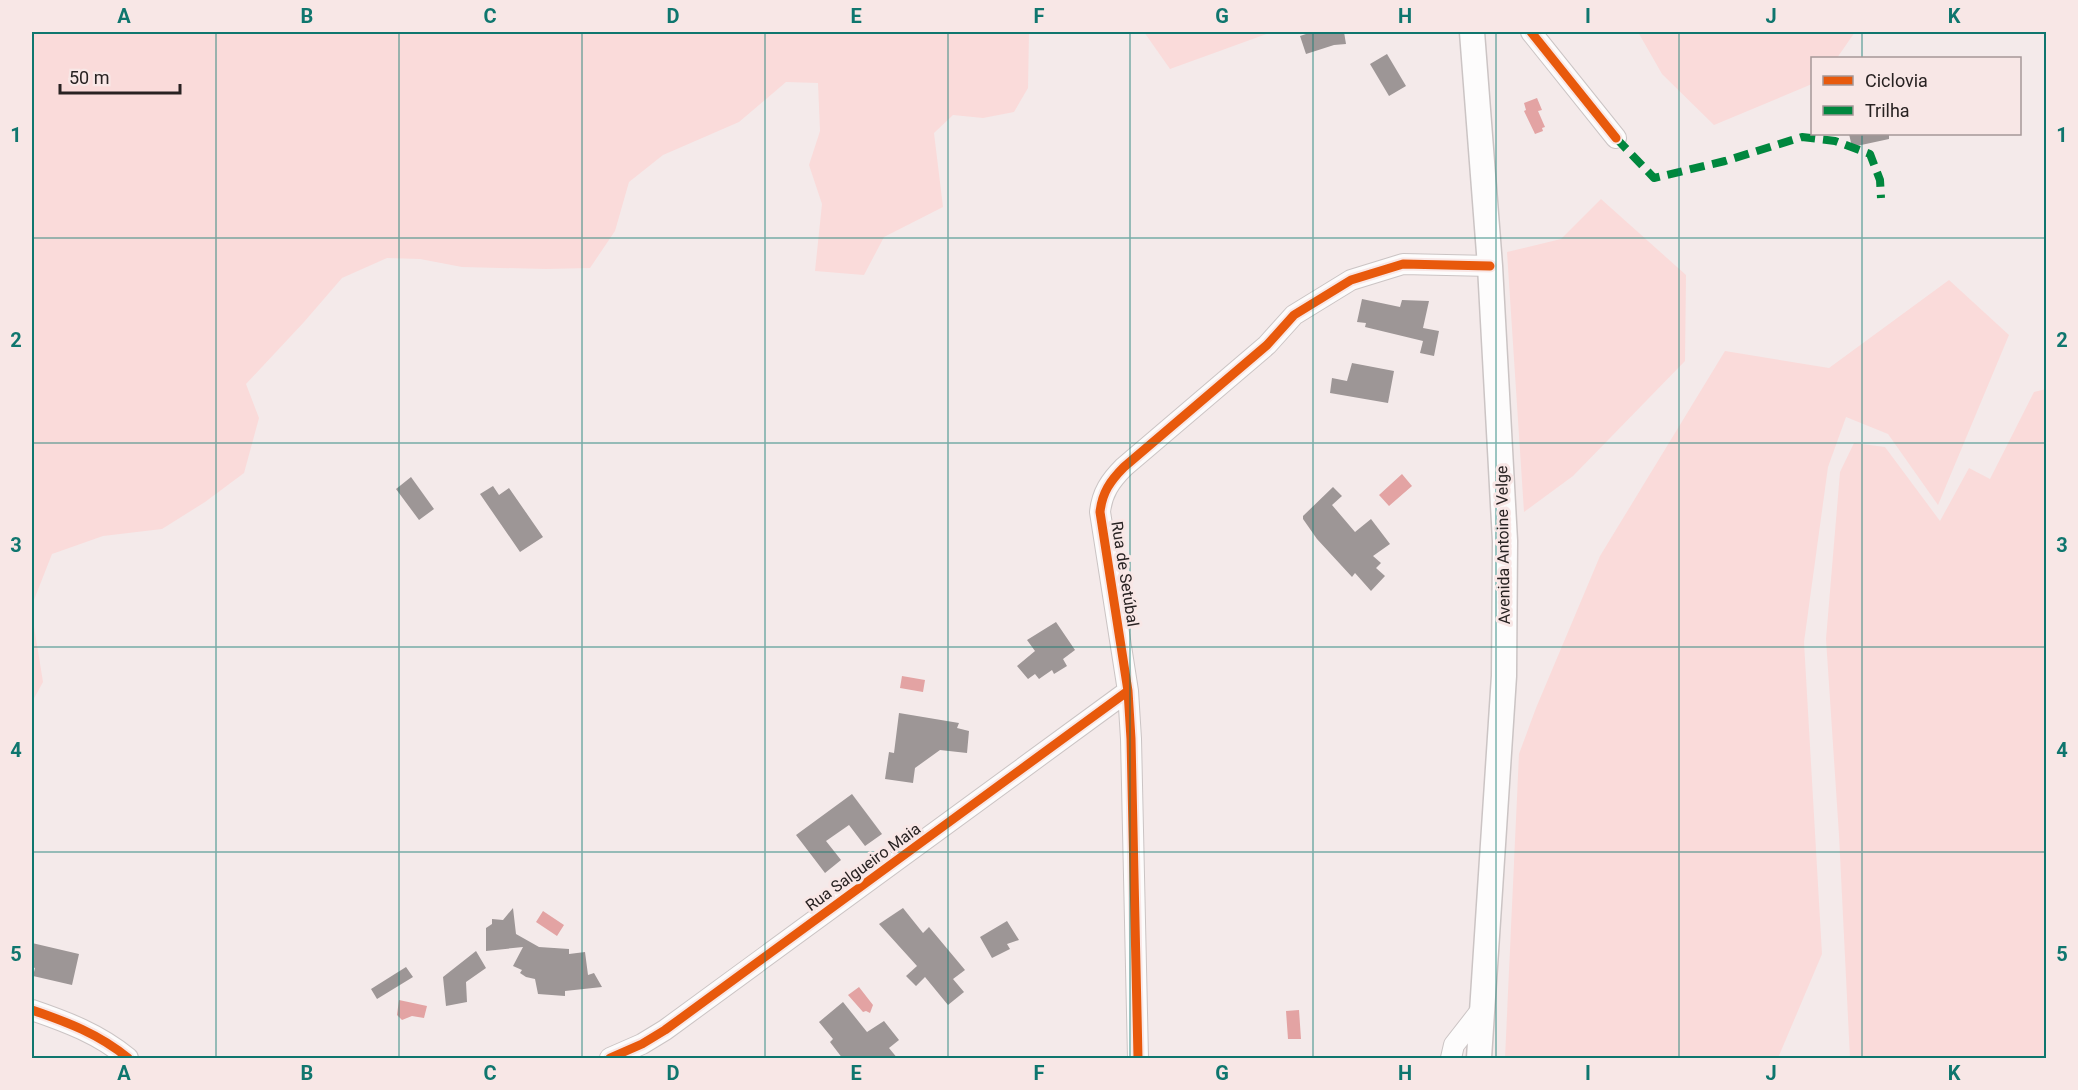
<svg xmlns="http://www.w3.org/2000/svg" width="2078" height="1090" font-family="Roboto,sans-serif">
	<rect width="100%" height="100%" fill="#f4eaea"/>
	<!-- green -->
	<path fill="#fadbda" d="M32,32H1029L1028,88L1014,112L983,118L953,115L934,133L943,207L884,237L864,275L815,271L822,204L809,165L820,131L818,83L786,82L739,122L663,155L629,182L615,231L590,268L546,269L462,267L420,259L387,258L342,278L304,322L246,384L259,418L244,473L205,502L162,529L103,536L52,554L32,605Z
		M1144,32H1272L1170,69Z
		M1638,32H1855L1837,58H1812V84L1714,125L1662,74Z
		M1601,199L1686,275L1685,361L1573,476L1524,512L1507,252L1561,239Z
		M1949,280L2009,335L1938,505L1888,434L1846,417L1828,467L1804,642L1822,954L1778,1058H1505L1519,754L1536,708L1600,556L1725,351L1829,368Z
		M2046,389V1058H1850L1839,835L1826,639L1840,472L1854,443L1885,447L1940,521L1969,468L1990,479L2034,392Z
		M32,614L43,682L32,702Z"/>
	<!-- water -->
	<path fill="#e3a3a3" d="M1537,98L1542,110L1538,111L1545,127L1542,128L1543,131L1535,134L1524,111L1526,110L1524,103Z
		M1402,474L1412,486L1389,506L1379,495Z
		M902,676L925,680L923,692L900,688Z
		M543,911L564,925L557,936L536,922Z
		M859,987L873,1005L870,1013L866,1011L863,1012L848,995Z
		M399,1000L427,1006L424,1018L412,1016L402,1020L397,1015Z
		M1299,1010L1301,1039H1288L1286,1011Z"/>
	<!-- building -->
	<path fill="#9d9696" d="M1312,32H1344L1346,44L1334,45L1306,54L1300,36Z
		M1387,54L1406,86L1389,96L1370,64Z
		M1849,134H1889V139L1852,147Z
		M1362,299L1400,307L1402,300L1429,301L1423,328L1439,331L1434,356L1420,353L1423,341L1365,327L1366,323L1357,322Z
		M1352,363L1394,371L1388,403L1330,393L1332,378L1347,381Z
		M411,477L434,509L419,520L396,489Z
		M493,486L499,495L509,488L543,537L520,552L480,494Z
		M1333,487L1342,496L1332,505L1355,532L1371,519L1390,544L1373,556L1381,563L1376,568L1385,576L1371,591L1355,573L1352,577L1317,539L1303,519V516Z
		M1056,622L1075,650L1063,659L1067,666L1054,674L1052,670L1039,679L1035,674L1028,679L1017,666L1035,651L1027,640Z
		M899,713L959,723L957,728L969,731L967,753L940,750L915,768L913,783L885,779L889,752L894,753Z
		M852,794L882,834L865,846L849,825L826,841L841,860L825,873L796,835Z
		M513,908L516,934L539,947L569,949V954L585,952L588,975L594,973L602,987L565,991V996L538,994L535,979L526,977L520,973L522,970L513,966L523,947L486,951V928L492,924V919L503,920Z
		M903,908L923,933L929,927L965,970L953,979L964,992L948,1005L925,977L916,986L906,976L917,966L879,924Z
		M1007,921L1019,940L1007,944L1010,949L992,958L980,937Z
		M32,943L79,954L72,985L33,976L35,968L32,967Z
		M476,951L486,968L466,982L467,1002L446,1006L443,977Z
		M406,967L413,977L377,999L371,989Z
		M843,1002L867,1032L884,1021L899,1040L889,1048L898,1059H843L830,1042L833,1039L819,1022Z"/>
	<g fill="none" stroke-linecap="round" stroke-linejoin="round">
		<defs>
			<path id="minor" d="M1531,32L1616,138
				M32,1010C67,1022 99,1034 128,1058
				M610,1058L642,1044L665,1030L1128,691
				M1138,1058L1131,739L1128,691L1100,512C1102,493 1110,481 1124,467L1267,345L1294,315L1351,280L1403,264L1490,266
				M1451,1058L1454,1045L1482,1009"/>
			<path id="major" d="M1472,32L1490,266L1505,541L1504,676L1479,1058"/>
		</defs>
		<!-- minor casing -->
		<use href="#minor" stroke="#cbc4c4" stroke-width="22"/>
		<!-- major casing -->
		<use href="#major" stroke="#cbc4c4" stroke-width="27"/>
		<!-- minor -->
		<use href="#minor" stroke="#fdfcfc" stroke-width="20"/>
		<!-- major -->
		<use href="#major" stroke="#fdfcfc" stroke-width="24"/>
		<!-- quiet -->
		<path stroke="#00873e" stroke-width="8" stroke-dasharray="15 8" stroke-linecap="butt" d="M1616,138L1654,178L1725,161L1802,137L1835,141L1870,154L1880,180L1881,198"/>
		<defs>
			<path id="cycleway" d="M1531,32L1616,138
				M32,1010C67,1022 99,1034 128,1058
				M610,1058L642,1044L665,1030L1128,691
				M1138,1058L1131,739L1128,691L1100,512C1102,493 1110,481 1124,467L1267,345L1294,315L1351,280L1403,264L1490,266"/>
		</defs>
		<!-- cycleway casing -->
		<use href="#cycleway" stroke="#f8e7e6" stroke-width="13"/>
		<!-- cycleway -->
		<use href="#cycleway" stroke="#e8590c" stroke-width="9"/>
	</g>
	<!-- grid -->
	<path fill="none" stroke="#0f766e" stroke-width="1.5" stroke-opacity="0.55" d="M216,32V1058M399,32V1058M582,32V1058M765,32V1058M948,32V1058M1130,32V1058M1313,32V1058M1496,32V1058M1679,32V1058M1862,32V58M1862,134V1058M32,238H2046M32,443H2046M32,647H2046M32,852H2046"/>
	<g text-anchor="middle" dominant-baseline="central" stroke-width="6" stroke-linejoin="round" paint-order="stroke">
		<!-- street labels -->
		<g font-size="16" fill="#282222" stroke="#f8e7e6">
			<text transform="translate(1503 545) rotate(-91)">Avenida Antoine Velge</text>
			<text transform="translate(1125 574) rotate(81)">Rua de Setúbal</text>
			<text transform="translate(863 867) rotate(-36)">Rua Salgueiro Maia</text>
		</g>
	</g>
	<!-- border -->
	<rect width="2078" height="1090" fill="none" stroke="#f8e7e6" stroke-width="66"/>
	<!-- legend -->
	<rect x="1811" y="57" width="210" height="78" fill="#f8e7e6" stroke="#a59898" stroke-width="1.5"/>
	<rect x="1823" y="76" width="30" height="9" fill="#e8590c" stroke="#a59898" stroke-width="1.5"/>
	<text x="1865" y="87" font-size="18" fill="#282222">Ciclovia</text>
	<rect x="1823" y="106" width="30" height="9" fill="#00873e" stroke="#a59898" stroke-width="1.5"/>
	<text x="1865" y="117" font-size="18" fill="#282222">Trilha</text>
	<!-- scale -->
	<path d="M60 84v9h120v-9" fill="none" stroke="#282222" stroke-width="3"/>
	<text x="69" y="84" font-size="18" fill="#282222" stroke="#f8e7e6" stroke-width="4.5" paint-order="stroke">50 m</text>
	<rect x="33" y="33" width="2012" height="1024" fill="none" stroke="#0f766e" stroke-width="2"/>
	<g font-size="20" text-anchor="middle" font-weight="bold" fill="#0f766e">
		<text x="124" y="23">A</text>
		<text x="307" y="23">B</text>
		<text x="490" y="23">C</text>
		<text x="673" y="23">D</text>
		<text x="856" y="23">E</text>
		<text x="1039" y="23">F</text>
		<text x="1222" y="23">G</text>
		<text x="1405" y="23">H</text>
		<text x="1588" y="23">I</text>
		<text x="1771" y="23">J</text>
		<text x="1954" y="23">K</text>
		<text x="16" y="142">1</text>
		<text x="2062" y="142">1</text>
		<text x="16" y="347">2</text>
		<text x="2062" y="347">2</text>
		<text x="16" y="552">3</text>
		<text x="2062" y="552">3</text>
		<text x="16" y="757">4</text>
		<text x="2062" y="757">4</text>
		<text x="16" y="961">5</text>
		<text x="2062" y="961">5</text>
		<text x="124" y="1080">A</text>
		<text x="307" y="1080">B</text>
		<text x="490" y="1080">C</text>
		<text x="673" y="1080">D</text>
		<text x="856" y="1080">E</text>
		<text x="1039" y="1080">F</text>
		<text x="1222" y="1080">G</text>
		<text x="1405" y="1080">H</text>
		<text x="1588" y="1080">I</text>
		<text x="1771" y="1080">J</text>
		<text x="1954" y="1080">K</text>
	</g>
</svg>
